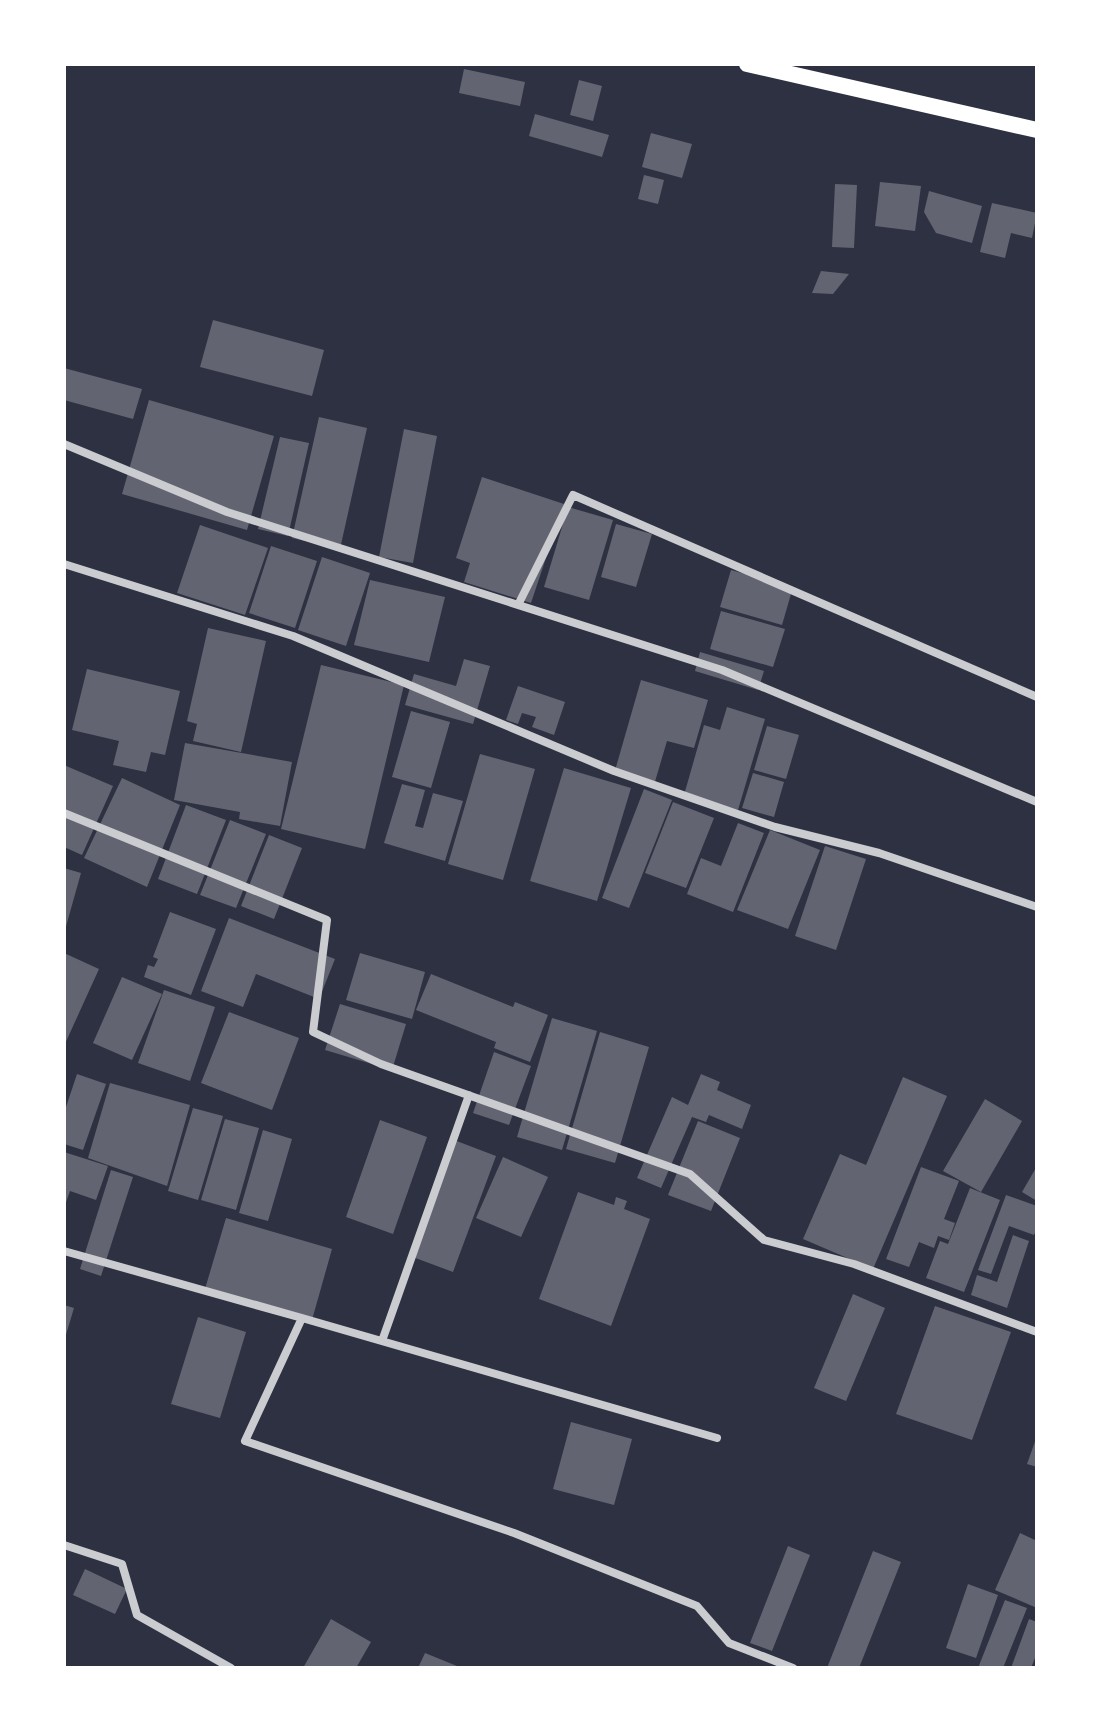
<svg xmlns="http://www.w3.org/2000/svg" width="1101" height="1732" font-family="'PT Serif',serif">
	<rect width="100%" height="100%" fill="#2d3142"/>
	<!-- building -->
	<path fill="#626471" d="M464,69L525,82L520,106L459,93Z
		M579,80L602,86L593,121L570,115Z
		M535,114L609,135L602,157L529,136Z
		M651,133L692,144L682,178L642,167Z
		M644,175L664,180L658,204L638,199Z
		M880,182L921,186L915,231L875,226Z
		M835,184L857,185L854,248L832,247Z
		M929,191L982,206L972,243L936,233L924,212Z
		M992,203L1037,213L1032,238L1011,233L1005,258L980,252Z
		M821,271L849,274L833,294L812,293Z
		M213,320L324,350L312,396L200,367Z
		M64,368L142,389L133,419L64,400Z
		M149,400L274,436L247,530L122,494Z
		M319,417L367,428L340,549L292,538Z
		M404,429L437,436L413,563L379,557Z
		M280,437L309,443L288,536L258,529Z
		M482,477L564,504L531,603L464,582L470,563L456,558Z
		M568,507L613,520L589,600L544,587Z
		M616,524L652,534L636,587L601,577Z
		M200,525L268,548L245,615L177,593Z
		M271,546L317,561L295,628L249,613Z
		M322,557L370,573L346,646L298,630Z
		M731,570L793,587L782,625L720,607Z
		M370,580L445,597L429,662L354,645Z
		M721,611L785,629L773,667L710,649Z
		M208,628L266,641L241,752L193,741L197,724L187,721Z
		M700,652L764,671L758,690L695,671Z
		M464,659L490,666L473,724L405,705L414,674L456,686Z
		M321,665L404,685L365,849L281,829Z
		M87,669L180,691L165,755L151,752L146,772L113,765L119,741L72,730Z
		M641,680L708,700L694,748L667,741L654,785L614,774Z
		M518,686L565,702L554,735L532,727L536,717L522,713L518,724L506,720Z
		M727,707L765,719L738,810L684,795L704,725L720,730Z
		M411,711L450,722L431,788L392,777Z
		M767,726L799,735L786,779L754,770Z
		M185,743L292,762L280,826L239,819L240,812L174,800Z
		M480,754L535,769L503,880L448,864Z
		M64,765L113,786L82,855L64,847Z
		M564,768L631,788L597,901L530,881Z
		M753,773L784,782L774,817L742,808Z
		M122,778L180,805L147,887L84,858Z
		M402,784L425,790L415,826L423,828L433,793L463,801L445,861L384,843Z
		M644,789L672,800L629,908L602,898Z
		M673,802L714,818L686,888L645,873Z
		M186,805L226,820L197,894L158,879Z
		M230,820L266,834L236,908L200,895Z
		M738,823L764,833L733,912L687,894L701,858L721,866Z
		M770,830L820,850L788,929L737,910Z
		M269,835L302,848L274,919L241,906Z
		M825,846L866,859L836,950L795,936Z
		M64,868L81,873L65,930H64Z
		M170,912L216,929L191,995L144,977L148,965L154,967L158,959L153,957Z
		M229,918L335,959L319,999L256,974L243,1007L201,991Z
		M64,953L99,969L64,1046Z
		M360,953L425,972L412,1019L346,1000Z
		M431,974L513,1007L515,1002L548,1015L530,1062L494,1048L496,1042L416,1010Z
		M122,977L162,994L132,1060L93,1043Z
		M164,990L215,1007L190,1081L138,1063Z
		M340,1004L406,1024L392,1070L325,1050Z
		M229,1012L299,1038L272,1110L201,1083Z
		M552,1018L597,1031L562,1150L517,1137Z
		M600,1032L649,1047L615,1163L566,1149Z
		M494,1052L531,1066L509,1125L473,1113Z
		M77,1074L106,1084L83,1150L64,1144V1113Z
		M701,1074L720,1082L717,1090L751,1105L742,1129L709,1115L706,1122L692,1117L661,1188L637,1178L672,1097L688,1105Z
		M903,1077L947,1096L873,1269L803,1239L840,1154L866,1165Z
		M110,1083L190,1105L167,1186L88,1158Z
		M985,1099L1022,1121L981,1192L943,1171Z
		M193,1108L223,1116L198,1200L168,1191Z
		M225,1119L259,1128L236,1210L201,1200Z
		M380,1120L427,1137L393,1234L346,1217Z
		M698,1121L740,1138L711,1211L668,1195Z
		M263,1130L292,1139L268,1221L239,1213Z
		M454,1140L496,1156L453,1272L410,1256Z
		M64,1152L108,1166L96,1200L70,1191L64,1208Z
		M503,1157L548,1177L521,1237L476,1218Z
		M1037,1166V1201L1022,1192Z
		M921,1167L959,1181L944,1219L955,1223L949,1240L938,1236L934,1248L919,1242L909,1267L886,1259Z
		M111,1170L133,1177L101,1276L80,1269Z
		M970,1188L1000,1200L964,1292L926,1278L940,1241L948,1244Z
		M578,1192L614,1205L616,1197L627,1201L624,1209L650,1219L611,1326L539,1299Z
		M1006,1195L1037,1206V1228L1034,1235L1009,1226L991,1274L978,1270Z
		M226,1218L332,1249L312,1320L205,1289Z
		M1013,1235L1029,1241L1007,1308L971,1295L977,1275L997,1282Z
		M853,1294L885,1308L846,1401L814,1388Z
		M64,1305L74,1308L65,1338H64Z
		M935,1306L1011,1332L972,1440L896,1414Z
		M198,1317L246,1332L220,1418L171,1404Z
		M571,1422L632,1439L614,1505L553,1489Z
		M1037,1436V1467L1027,1464Z
		M1020,1533L1037,1541V1608L995,1590Z
		M788,1546L810,1555L772,1651L750,1643Z
		M873,1551L901,1562L859,1668H827Z
		M85,1569L127,1589L115,1614L73,1595Z
		M968,1584L998,1595L976,1658L946,1648Z
		M1005,1600L1027,1608L1003,1668H978Z
		M331,1619L371,1642L356,1668H303Z
		M1029,1619L1037,1622V1653L1031,1668H1011Z
		M425,1653L462,1668H418Z"/>
	<g fill="none" stroke-linecap="round" stroke-linejoin="round">
		<!-- minor -->
		<path stroke="#caccd0" stroke-width="8" d="M64,444L227,512L722,670L1037,802
			M64,564L293,636L614,771L775,827L879,853L1037,907
			M518,605L573,495L1037,697
			M64,813L327,920L313,1032L381,1064L690,1174L764,1240L854,1264L1037,1332
			M64,1251L302,1318L245,1441L514,1533L697,1606L729,1643L793,1668
			M302,1318L717,1438
			M382,1341L469,1095
			M64,1545L122,1564L137,1615L231,1668"/>
		<!-- secondary -->
		<path stroke="#fff" stroke-width="16" d="M747,64L1037,130"/>
	</g>
	<!-- border -->
	<rect width="1101" height="1732" fill="none" stroke="#ffffff" stroke-width="132"/>
</svg>
